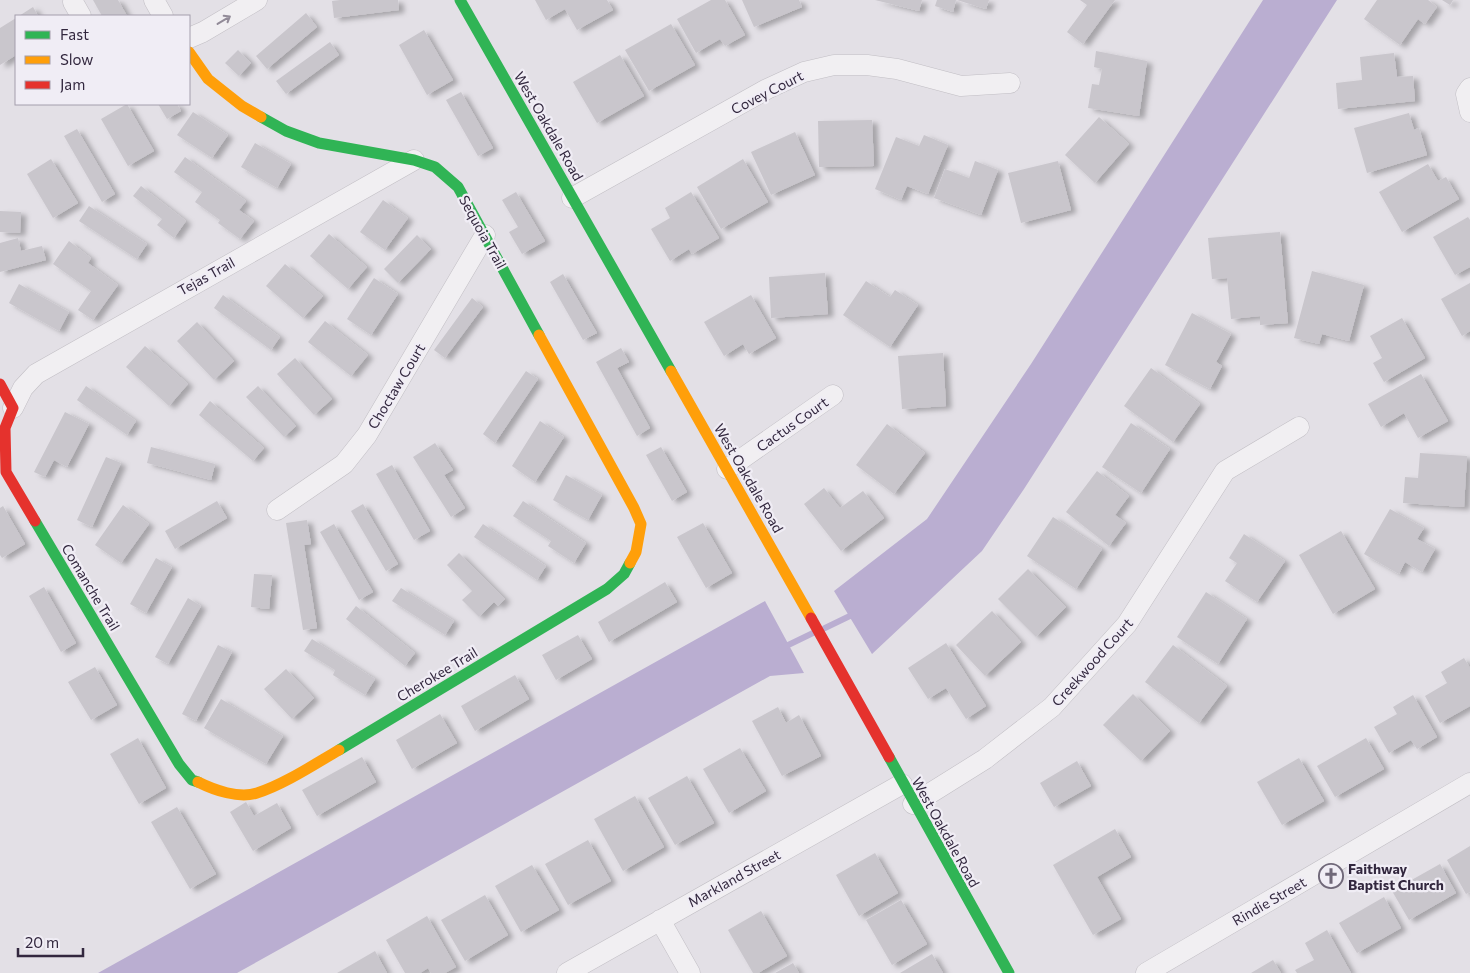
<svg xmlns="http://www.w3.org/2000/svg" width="1470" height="973" font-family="Commissioner,sans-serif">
	<defs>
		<filter id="shadow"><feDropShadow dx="5.5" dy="3" stdDeviation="2.5" flood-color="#0004"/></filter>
	</defs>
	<rect width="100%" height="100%" fill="#e3e0e6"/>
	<!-- water -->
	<path fill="#baaed1" d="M1263,0H1337L1024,489L982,551L872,654L834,591L927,519L1031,364Z
		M765,601L804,673L770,676L237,973H98Z"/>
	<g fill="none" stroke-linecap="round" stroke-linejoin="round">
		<!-- stream -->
		<path stroke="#baaed1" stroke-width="6" d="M825,628L856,613
			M782,648L813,633"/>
	</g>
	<!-- building -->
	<path fill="#c9c6cc" filter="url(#shadow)" d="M93,0H118L127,16H102Z
		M340,0H398L399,10L334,18L332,1Z
		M535,0H607L613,10L577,30L565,9L546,20Z
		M711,0H725L745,35L725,46L720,39L696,53L677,19Z
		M742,0H799L802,7L754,27Z
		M875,0H922L919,11Z
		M937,0H956L953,12L935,6Z
		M957,0H989L986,9Z
		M1080,0H1115L1083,44L1067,32L1087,5Z
		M1377,0H1428L1437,7L1425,24L1418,19L1400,45L1364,19Z
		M1442,0H1453L1450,5Z
		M33,7L38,16H19Z
		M306,13L317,27L267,69L256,56Z
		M16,18V55L0,65V28Z
		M671,24L695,65L649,91L625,50Z
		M424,30L453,80L427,95L399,45Z
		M330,42L339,55L286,94L276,81Z
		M238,50L251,63L239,76L225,63Z
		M1096,51L1147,61L1139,116L1088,108L1092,84L1099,85L1102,69L1094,67Z
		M1394,53L1397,77L1413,76L1415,101L1338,109L1336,83L1362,80L1360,57Z
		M620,55L644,96L597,123L573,82Z
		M461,92L493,148L478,156L446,100Z
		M127,104L154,151L128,166L101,119Z
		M158,104H177L181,111L167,119Z
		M193,112L228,135L212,158L177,135Z
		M1409,113L1414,130L1419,128L1427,155L1367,173L1354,128Z
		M1099,117L1129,144L1095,183L1065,155Z
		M872,120L874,166L819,167L818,121Z
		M77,129L115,194L102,202L64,136Z
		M795,132L815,175L771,195L751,152Z
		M924,135L948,145L928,194L907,186L901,200L875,189L896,137L919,146Z
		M255,143L291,164L277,188L241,167Z
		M185,157L246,201L239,210L254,221L240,239L218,223L220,220L195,202L202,192L174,172Z
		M51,159L78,203L53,218L27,174Z
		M743,159L768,202L721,229L697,187Z
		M975,161L998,170L981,215L934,198L945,169L969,178Z
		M1058,161L1071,210L1021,223L1008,173Z
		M1428,164L1438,181L1446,177L1459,199L1402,232L1379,192Z
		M141,186L186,221L174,238L157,225L162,219L133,196Z
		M516,192L545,241L522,254L509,232L518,227L502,200Z
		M691,192L719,238L692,254L689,249L670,261L651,229L670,218L665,208Z
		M383,200L408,218L385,250L360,232Z
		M89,206L147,244L137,259L79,221Z
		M0,211L21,212L20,233L0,232Z
		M1468,217L1470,220V267L1455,275L1433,237Z
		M1280,232L1288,323L1260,325V316L1231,319L1227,278L1212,279L1208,238Z
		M329,234L367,267L348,289L310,256Z
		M417,235L431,249L398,283L384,269Z
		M18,238L21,251L42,246L46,260L0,272V243Z
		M69,241L91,258L88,263L118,285L93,320L78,310L91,291L53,264Z
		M285,264L323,296L303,318L266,286Z
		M1312,271L1364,285L1349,341L1322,334L1319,344L1294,338Z
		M825,273L828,314L771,318L769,277Z
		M563,274L597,333L583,340L550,282Z
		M374,278L398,294L371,335L347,319Z
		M866,281L890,297L895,290L918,305L890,347L843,315Z
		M1470,283V331L1462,336L1441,299Z
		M19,284L69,312L59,331L9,303Z
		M223,295L280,337L271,350L214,308Z
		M751,295L776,338L749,354L743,344L724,356L704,322Z
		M472,298L483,307L445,358L434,350Z
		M1192,313L1231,334L1216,362L1222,366L1210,389L1165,365Z
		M1402,318L1425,358L1384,382L1373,363L1382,358L1370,336Z
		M325,321L368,355L351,376L308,342Z
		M197,322L234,361L214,380L177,341Z
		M145,346L188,384L169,406L126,367Z
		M621,348L629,362L617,368L650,428L637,436L596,362Z
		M943,353L946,406L902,409L898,356Z
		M295,358L332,399L314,415L277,374Z
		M1151,368L1200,404L1173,442L1124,406Z
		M526,371L538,379L495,443L483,434Z
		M1421,374L1448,421L1418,438L1404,413L1381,427L1368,404Z
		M86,386L136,421L127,435L77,400Z
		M258,386L296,426L284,437L246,397Z
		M210,401L264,448L253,461L199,415Z
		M65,412L89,424L67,467L54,460L45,477L34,472Z
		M540,421L564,437L535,482L512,466Z
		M1131,423L1170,449L1141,493L1102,467Z
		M887,424L925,453L894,494L856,465Z
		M435,443L453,470L444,475L465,508L451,517L413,457Z
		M151,447L215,464L211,480L147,463Z
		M661,447L687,492L672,501L646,455Z
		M1420,453L1467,456L1464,507L1403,503L1405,477L1418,478Z
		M106,457L121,463L92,527L77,520Z
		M392,465L430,531L414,540L376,474Z
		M1097,471L1129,496L1115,515L1126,523L1109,546L1066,512Z
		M566,475L602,495L588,520L553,500Z
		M824,488L840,508L863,491L884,518L841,551L804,504Z
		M217,501L227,518L175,549L165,531Z
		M523,501L586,543L574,563L548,546L551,541L513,516Z
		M363,504L398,564L386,571L351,511Z
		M123,505L149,524L121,563L95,545Z
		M3,506L25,544L2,558L0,555V508Z
		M1390,509L1424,528L1417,539L1435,549L1422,572L1405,562L1399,574L1364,554Z
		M1053,517L1102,549L1076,589L1027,556Z
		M307,520L311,544L304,545L317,628L303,630L286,523Z
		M703,523L732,573L706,588L677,537Z
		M334,524L373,592L359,600L320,532Z
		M483,524L546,566L537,580L474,537Z
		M1341,531L1375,589L1333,614L1299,555Z
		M1244,534L1285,561L1257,602L1225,581L1237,563L1229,558Z
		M459,553L505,599L498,606L494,602L479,617L462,600L472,591L447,565Z
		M156,558L172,567L146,613L130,604Z
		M1028,569L1066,607L1036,637L998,599Z
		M254,574L272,575L269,609L251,607Z
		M665,582L677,602L609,642L598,622Z
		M44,587L76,643L61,652L29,596Z
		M401,588L454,621L445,635L392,601Z
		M1206,592L1247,619L1218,664L1177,637Z
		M188,598L201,606L168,664L155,657Z
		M356,606L415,653L405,666L346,619Z
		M992,611L1021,642L985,676L956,645Z
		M578,635L592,659L556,680L542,655Z
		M312,639L375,679L365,695L333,675L335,670L304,651Z
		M946,643L986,706L966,719L946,688L928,699L908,668Z
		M218,645L232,652L196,721L182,714Z
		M1173,645L1227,686L1199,723L1145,682Z
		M1464,658L1470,668V706L1440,723L1425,696L1447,683L1441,672Z
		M95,667L117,705L91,720L68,682Z
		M286,669L314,698L292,719L264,689Z
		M515,675L529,699L475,731L461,706Z
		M1133,694L1170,731L1141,761L1103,725Z
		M1413,695L1437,737L1417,749L1411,740L1389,753L1374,727L1397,714L1393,707Z
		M221,699L283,736L266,764L204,728Z
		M778,707L786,723L799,715L821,756L782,776L752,721Z
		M440,714L457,743L412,769L396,740Z
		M138,738L166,788L139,804L110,754Z
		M1366,738L1384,769L1335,797L1317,766Z
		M740,748L766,791L729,813L703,769Z
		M362,757L376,782L317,816L302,790Z
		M1299,758L1324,801L1282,825L1257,782Z
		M1077,761L1091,786L1054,807L1040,783Z
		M687,776L714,823L675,845L648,798Z
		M635,796L664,847L623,871L594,819Z
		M246,802L254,816L277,803L291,828L253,851L230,812Z
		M177,807L216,874L190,889L151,822Z
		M1115,829L1131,857L1097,877L1121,919L1093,935L1053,865Z
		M588,840L611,881L568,905L545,864Z
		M1470,846V892L1466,894L1447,860Z
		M875,853L898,893L859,916L836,875Z
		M1440,864L1456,893L1409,920L1392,891Z
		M532,865L559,910L521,932L495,886Z
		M485,895L508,935L465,961L441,920Z
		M1384,897L1401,928L1357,953L1339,923Z
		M901,900L927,944L892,965L866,920Z
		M761,911L787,956L758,973H753L728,930Z
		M427,916L456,967L445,973H431L428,968L420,973H405L386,940Z
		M1327,930L1351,973H1297L1295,970L1314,960L1305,943Z
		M375,951L387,973H337Z
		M932,954L943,973H900Z
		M1273,960L1281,973H1251Z
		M793,963L799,973H775Z"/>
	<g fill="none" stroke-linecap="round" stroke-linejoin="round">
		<defs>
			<path id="street" d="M154,0L163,16
				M73,2L81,16
				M189,38L203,32L257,0
				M1470,88L1466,94L1470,112
				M572,198L767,89L804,72L834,65H867L897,69L961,86L1010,83
				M13,408L23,388L36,374L414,160
				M727,469L833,395
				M277,510L344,464L367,435L485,235
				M913,804L985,759L1052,707L1127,624L1225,471L1299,427
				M660,920L690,973
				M567,973L902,784
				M1146,973L1470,783"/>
		</defs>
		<!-- street casing -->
		<use href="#street" stroke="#c1bec4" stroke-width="21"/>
		<!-- street -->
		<use href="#street" stroke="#f1eff2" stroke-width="20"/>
		<!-- fast -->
		<path stroke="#30b455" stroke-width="11" d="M460,0L671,371
			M261,117L286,131L319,143L414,160L435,167L458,187L539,335
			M35,521L179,764L192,780L198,782
			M339,750L607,589L624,574L630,563
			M889,757L1009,973"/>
		<!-- slow -->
		<path stroke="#ff9f0a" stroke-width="11" d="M189,52L208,79L242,106L261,117
			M539,335L634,508L641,524L636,552L630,563
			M671,371L811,618
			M198,782C214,790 239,799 257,793C283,785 315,764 339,750"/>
		<!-- jam -->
		<path stroke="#e5322d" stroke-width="11" d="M0,384L13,408L5,428L6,472L35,521
			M811,618L889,757"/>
	</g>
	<!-- one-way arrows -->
	<defs><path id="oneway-shaft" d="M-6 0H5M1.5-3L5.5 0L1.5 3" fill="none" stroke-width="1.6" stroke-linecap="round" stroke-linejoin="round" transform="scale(1.25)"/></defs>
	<use stroke="#928b98" href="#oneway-shaft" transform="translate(224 20) rotate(-31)"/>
	<!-- icons -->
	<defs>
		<symbol id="church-ring" viewBox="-11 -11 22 22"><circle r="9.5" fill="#f0edf5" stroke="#706879" stroke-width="1.5"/><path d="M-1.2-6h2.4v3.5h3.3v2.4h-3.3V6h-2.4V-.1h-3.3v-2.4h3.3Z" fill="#706879"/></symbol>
	</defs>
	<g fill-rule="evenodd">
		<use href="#church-ring" x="1317" y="862" width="28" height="28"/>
	</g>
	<g text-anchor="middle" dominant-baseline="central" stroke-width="4.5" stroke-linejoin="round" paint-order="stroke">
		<!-- street labels -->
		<g font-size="14" fill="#32273e" stroke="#f0edf5">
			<text transform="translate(767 92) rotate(-27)">Covey Court</text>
			<text transform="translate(549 126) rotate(60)">West Oakdale Road</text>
			<text transform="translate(483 232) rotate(61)">Sequoia Trail</text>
			<text transform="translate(206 276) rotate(-29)">Tejas Trail</text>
			<text transform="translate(396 386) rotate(-59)">Choctaw Court</text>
			<text transform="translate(792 424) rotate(-35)">Cactus Court</text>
			<text transform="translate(749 478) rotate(60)">West Oakdale Road</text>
			<text transform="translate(91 587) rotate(59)">Comanche Trail</text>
			<text transform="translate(1092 662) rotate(-48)">Creekwood Court</text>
			<text transform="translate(437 674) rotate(-31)">Cherokee Trail</text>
			<text transform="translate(946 832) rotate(61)">West Oakdale Road</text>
			<text transform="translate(734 878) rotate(-29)">Markland Street</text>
			<text transform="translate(1269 901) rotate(-30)">Rindie Street</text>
		</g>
		<!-- poi labels -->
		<g font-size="14" font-weight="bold" fill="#32273e" stroke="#f0edf5" text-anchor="start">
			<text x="1348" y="868">Faithway<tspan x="1348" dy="16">Baptist Church</tspan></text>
		</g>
	</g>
	<!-- legend -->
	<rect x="15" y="15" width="175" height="90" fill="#f0edf5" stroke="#a49eac"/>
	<rect x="25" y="31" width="25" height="8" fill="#30b455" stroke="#a49eac"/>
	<text x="60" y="40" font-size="15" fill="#32273e">Fast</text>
	<rect x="25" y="56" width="25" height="8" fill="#ff9f0a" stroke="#a49eac"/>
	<text x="60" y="65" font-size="15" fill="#32273e">Slow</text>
	<rect x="25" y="81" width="25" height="8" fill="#e5322d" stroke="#a49eac"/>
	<text x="60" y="90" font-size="15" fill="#32273e">Jam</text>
	<!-- scale -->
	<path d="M18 948v8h65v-8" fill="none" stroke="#32273e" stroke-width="2.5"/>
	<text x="25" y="948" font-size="15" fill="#32273e" stroke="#f0edf5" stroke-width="4" paint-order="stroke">20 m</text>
</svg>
